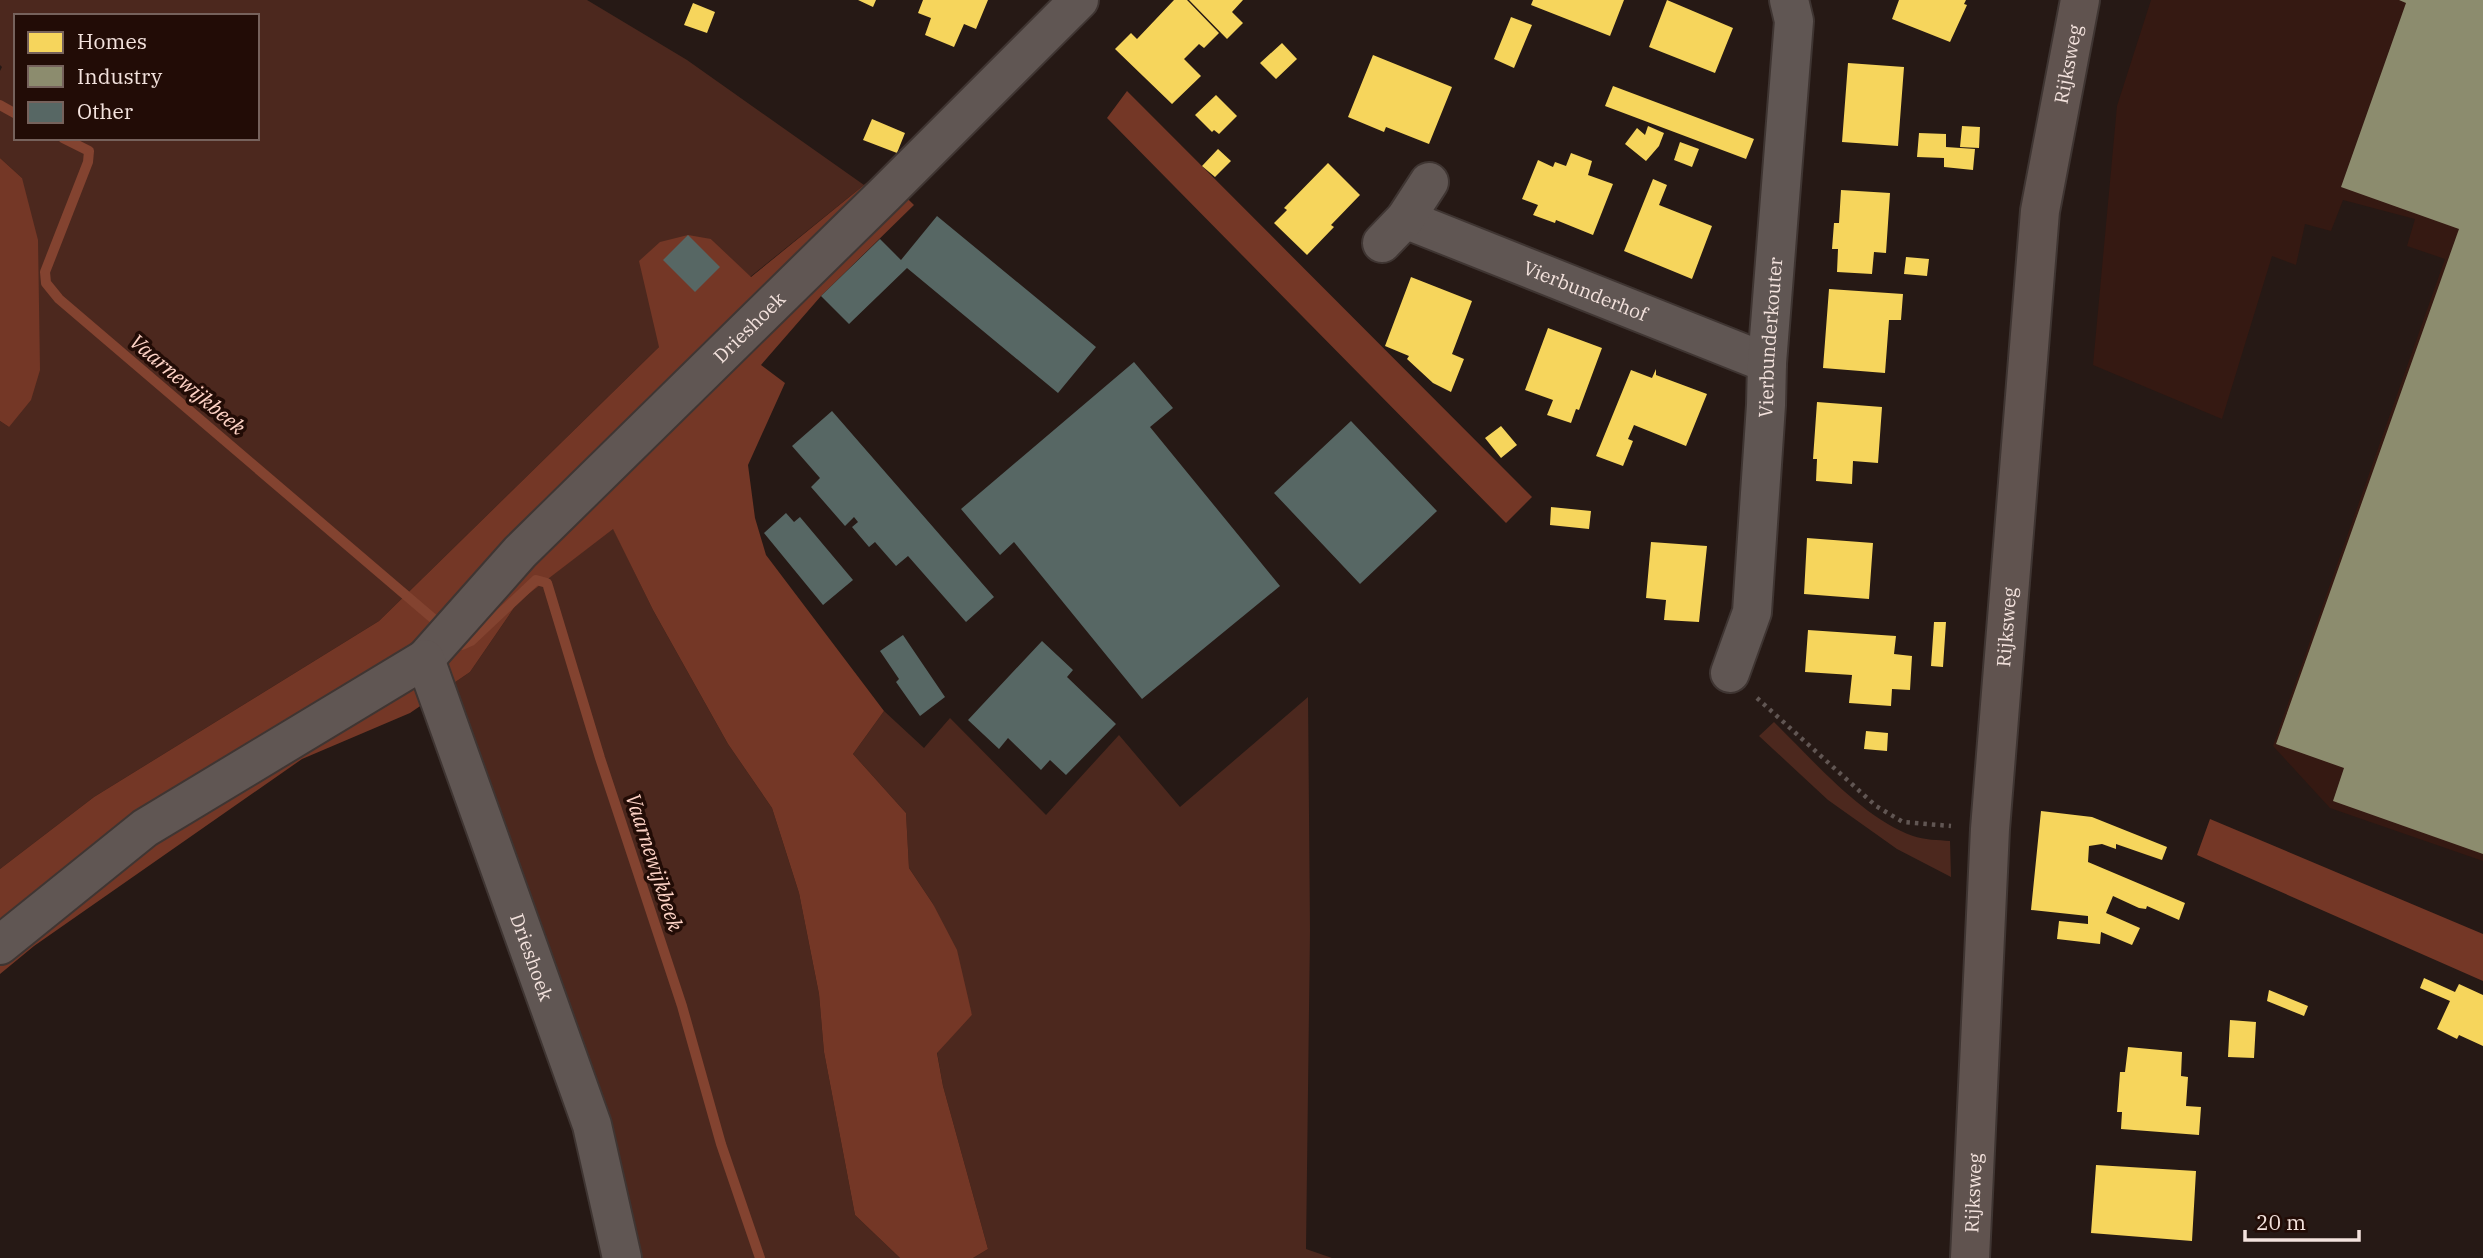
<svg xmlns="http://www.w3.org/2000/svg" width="2483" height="1258" font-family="'IBM Plex Serif',serif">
	<rect width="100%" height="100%" fill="#261915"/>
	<!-- built -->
	<path fill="#351912" d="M2151,0H2483V861L2330,808L2273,746L2445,259L2407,246L2415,219L2343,200L2331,231L2305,224L2296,265L2272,256L2222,419L2093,365L2117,106Z"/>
	<!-- green -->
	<path fill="#4c281e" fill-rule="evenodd" d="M0,0H587L687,60L864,185L750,277L711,239L659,347L379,621L94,797L0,869V421L9,427L22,178L0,158V71L2,67L0,65ZM16,16H257V138H16Z
		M613,528L653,610L728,744L772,808L799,893L819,994L824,1052L855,1215L900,1258H631L448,687L470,672L518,602Z
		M1308,697L1310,931L1306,1249L1332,1258H973L988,1249L943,1086L937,1052L972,1015L933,904L909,868L906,813L853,754L884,711L924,748L950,718L1046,815L1119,735L1180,807Z
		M1774,722C1812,759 1862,818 1913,836C1924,840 1938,840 1950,841L1951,877L1897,849L1828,800L1759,736Z"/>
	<!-- forest -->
	<path fill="#743726" d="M1127,91L1532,497L1506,523L1107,118Z
		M0,158L22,178L38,240L40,370L31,400L9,427L0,421Z
		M880,172L914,205L821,296L761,365L785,383L748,465L755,518L766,555L884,711L853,754L906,813L909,868L933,904L957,950L972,1015L937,1053L943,1086L988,1249L973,1258H900L855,1215L824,1052L819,994L799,893L772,808L728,744L653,610L613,529L518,602L470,672L410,713L302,759L34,946L0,974V869L94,797L379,621L659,347L639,261L660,242L688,235L711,239L751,277Z
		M2210,819L2483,934V981L2197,855Z"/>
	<!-- homes -->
	<path fill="#f6d55c" d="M858,0H876L873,7Z
		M923,0H988L976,29L964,24L954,47L925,35L931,18L918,13Z
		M1174,0H1187L1219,33L1204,48L1199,44L1184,59L1201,76L1172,104L1115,49L1131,33L1137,39Z
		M1189,0H1243L1232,12L1243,23L1227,39Z
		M1533,0H1624L1610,36L1531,5Z
		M1667,0L1733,28L1715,73L1649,47Z
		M1899,0H1966L1964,4L1967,5L1950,42L1892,19Z
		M693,3L715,12L707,33L684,25Z
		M1511,17L1532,25L1514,68L1494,59Z
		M1282,43L1297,59L1276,79L1260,63Z
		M1373,55L1452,87L1429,144L1386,127L1384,132L1348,117Z
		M1848,63L1904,67L1898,146L1842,142Z
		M1613,86L1754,139L1746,159L1605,106Z
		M1216,95L1237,116L1219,134L1214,130L1212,132L1195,115Z
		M872,119L905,133L897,153L863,140Z
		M1648,126L1664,133L1659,146L1646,161L1625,144L1637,128L1645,135Z
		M1962,126L1980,127L1979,148L1960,147Z
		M1919,133L1946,134V147L1975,149L1973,170L1944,167V158L1917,157Z
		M1680,142L1699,149L1692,167L1674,160Z
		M1218,149L1231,161L1215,177L1202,166Z
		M1571,153L1592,161L1588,175L1613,184L1593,235L1556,220L1555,223L1533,215L1538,205L1522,199L1538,160L1553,167L1555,162L1566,166Z
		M1328,163L1360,195L1331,225L1334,227L1307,255L1274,223L1287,210L1284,208Z
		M1653,179L1667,185L1659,205L1712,226L1692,279L1624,251Z
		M1841,190L1890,193L1886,253L1874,252L1872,274L1837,272L1838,249H1832L1834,223H1839Z
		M1906,257L1929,259L1927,276L1904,274Z
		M1411,277L1472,301L1452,354L1464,359L1451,392L1433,383L1407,359L1409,356L1385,346Z
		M1829,289L1903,294L1901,320H1889L1885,373L1823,368Z
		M1548,328L1602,348L1579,410L1576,409L1571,423L1547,415L1553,400L1525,390Z
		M1656,369V375L1707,394L1686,446L1634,425L1628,439L1633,441L1623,466L1596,456L1631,370L1652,378Z
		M1817,402L1882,407L1878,463L1853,461L1852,484L1816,481L1817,459H1813Z
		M1501,426L1517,445L1501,458L1485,438Z
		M1551,507L1591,511L1589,529L1550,525Z
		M1807,538L1873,543L1869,599L1804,594Z
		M1651,542L1707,546L1699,622L1664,620L1666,600L1646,598Z
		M1934,622H1946L1943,667L1931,666Z
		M1808,630L1896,636L1894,654L1912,656L1910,690L1892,689L1891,706L1849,703L1852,675L1805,672Z
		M1866,731L1888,733L1887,751L1864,749Z
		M2041,811L2092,817L2167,847L2162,860L2116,844V849L2102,844L2089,846L2088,862L2185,903L2179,920L2147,906L2146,909L2139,908L2113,896L2106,913L2140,928L2132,945L2101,932L2100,944L2057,939L2059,921L2088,924V916L2031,910Z
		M2424,978L2455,992L2459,984L2483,995V1046L2459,1035L2457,1039L2437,1029L2450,1001L2420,988Z
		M2269,990L2308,1006L2304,1016L2267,1001Z
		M2230,1020L2256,1022L2254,1058L2228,1057Z
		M2128,1047L2182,1052L2181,1076L2188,1077L2186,1106L2201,1107L2199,1135L2121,1129L2122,1112H2117L2120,1072H2125Z
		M2096,1165L2196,1171L2192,1241L2091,1233Z"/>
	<!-- industry -->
	<path fill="#8c8c6e" d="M2399,0H2483V854L2333,801L2344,768L2276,744L2459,229L2341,187L2406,3Z"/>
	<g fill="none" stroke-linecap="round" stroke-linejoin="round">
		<!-- stream -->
		<path stroke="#834330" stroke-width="10" d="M0,105L16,114
			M63,138L89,151L88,162L45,272L46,283L59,299L436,621
			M462,645L471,641L536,580L547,583L600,758L682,1006L721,1144L760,1258"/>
	</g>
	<!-- building -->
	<path fill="#576764" d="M937,216L1096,347L1058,393L907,268L849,324L821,296L880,239L901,260Z
		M688,235L720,267L695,292L663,260Z
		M1134,362L1173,408L1150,427L1280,586L1142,699L1014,542L1000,555L961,509Z
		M832,411L994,597L966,622L908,556L896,566L875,542L869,547L852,527L858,522L854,517L845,526L811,487L820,478L792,446Z
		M1351,421L1437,511L1360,584L1274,493Z
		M786,513L794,522L800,517L853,580L823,605L764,533Z
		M903,635L945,697L920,716L896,682L899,679L880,651Z
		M1042,641L1073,670L1067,677L1116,724L1066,775L1050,760L1041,770L1008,738L999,749L968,720Z"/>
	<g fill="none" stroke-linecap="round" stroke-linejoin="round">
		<defs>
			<g id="minor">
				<path id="s1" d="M1405,219L1767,363"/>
				<path d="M1382,243L1405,219L1429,182"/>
				<path id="s2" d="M425,659L520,552L885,194L1079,0"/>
				<path id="s3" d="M1730,673L1752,612L1766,405L1767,363L1794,21L1789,0"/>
				<path id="s4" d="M0,945L145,828L425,659L592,1125L622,1258"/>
			</g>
			<g id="secondary">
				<path id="s5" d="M1970,1258L1990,829L2040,211L2080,0"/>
			</g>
		</defs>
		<!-- minor casing -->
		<use href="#minor" stroke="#3f3532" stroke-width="42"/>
		<!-- secondary casing -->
		<use href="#secondary" stroke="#3f3532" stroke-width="42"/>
		<!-- path -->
		<path stroke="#615653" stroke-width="4.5" stroke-dasharray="3.5 5" stroke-linecap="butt" d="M1757,698L1876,806L1903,822L1951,826"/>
		<!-- minor -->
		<use href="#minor" stroke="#605653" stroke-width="38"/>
		<!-- secondary -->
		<use href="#secondary" stroke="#60534f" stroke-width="38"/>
	</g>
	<g text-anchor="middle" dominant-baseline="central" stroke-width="7" stroke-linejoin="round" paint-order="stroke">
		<!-- street labels -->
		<g font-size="19" fill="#f3e2dd" stroke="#220c06">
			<text stroke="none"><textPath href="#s5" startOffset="1199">Rijksweg</textPath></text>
			<text stroke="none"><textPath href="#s1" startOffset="194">Vierbunderhof</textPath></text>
			<text stroke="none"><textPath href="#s2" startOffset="464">Drieshoek</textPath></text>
			<text stroke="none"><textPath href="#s3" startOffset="340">Vierbunderkouter</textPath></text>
			<text stroke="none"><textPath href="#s5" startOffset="632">Rijksweg</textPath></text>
			<text stroke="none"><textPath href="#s4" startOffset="830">Drieshoek</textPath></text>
			<text stroke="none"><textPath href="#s5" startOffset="65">Rijksweg</textPath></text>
		</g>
		<!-- water labels -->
		<g font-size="21" font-style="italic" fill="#ffd4c7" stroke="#220c06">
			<text transform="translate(188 384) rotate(40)">Vaarnewijkbeek</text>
			<text transform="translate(655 862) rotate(72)">Vaarnewijkbeek</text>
		</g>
	</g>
	<!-- legend -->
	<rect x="14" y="14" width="245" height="126" fill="#220c06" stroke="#76625c" stroke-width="2"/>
	<rect x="28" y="32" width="35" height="21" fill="#f6d55c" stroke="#76625c" stroke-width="2"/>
	<text x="77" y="49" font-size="21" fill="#f3e2dd">Homes</text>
	<rect x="28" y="66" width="35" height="21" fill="#8c8c6e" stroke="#76625c" stroke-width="2"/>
	<text x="77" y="84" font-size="21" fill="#f3e2dd">Industry</text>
	<rect x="28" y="102" width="35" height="21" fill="#576764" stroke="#76625c" stroke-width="2"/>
	<text x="77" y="119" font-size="21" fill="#f3e2dd">Other</text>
	<!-- scale -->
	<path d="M2245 1230v10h114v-10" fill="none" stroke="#f3e2dd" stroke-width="3.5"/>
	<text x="2256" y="1230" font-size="21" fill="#f3e2dd" stroke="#220c06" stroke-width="5" paint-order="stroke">20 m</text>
</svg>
